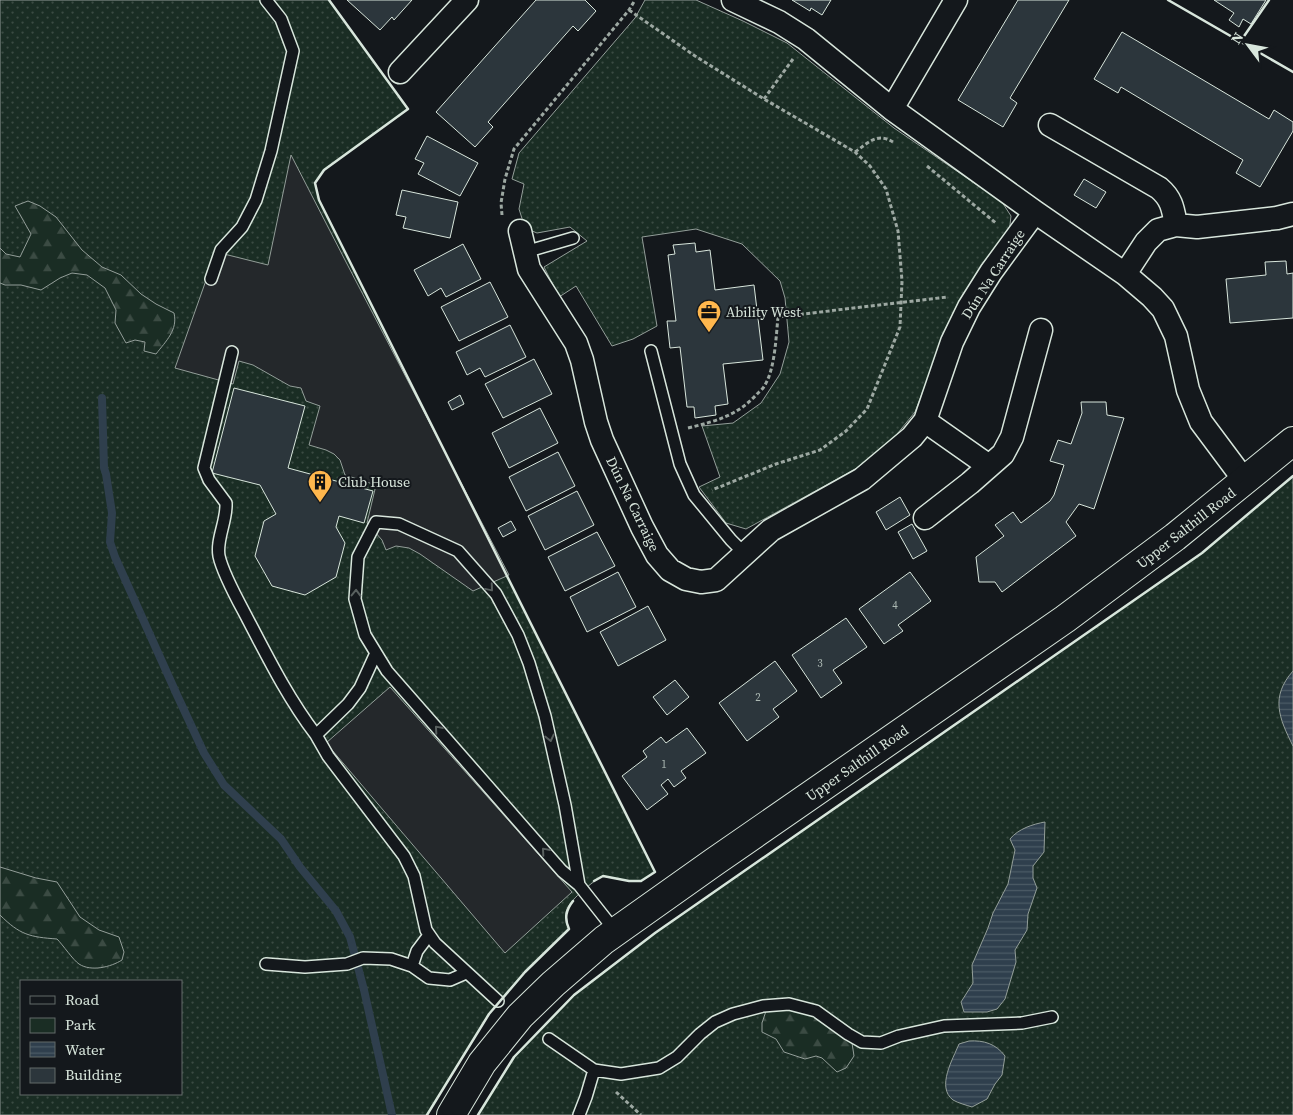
<svg xmlns="http://www.w3.org/2000/svg" width="1293" height="1115" font-family="'Source Serif 4',serif">
	<defs>
		<pattern id="green-dots" width="8" height="8" patternUnits="userSpaceOnUse" patternTransform="scale(1.25)"><rect width="8" height="8" fill="#1a2d24"/><path d="M2 2h.1M6 6h.1" fill="none" stroke="#3b4b43" stroke-width="1.8" stroke-linecap="round"/></pattern>
		<pattern id="forest-firs" width="22" height="20" patternUnits="userSpaceOnUse" patternTransform="scale(1.25)"><rect width="22" height="20" fill="#1a2d24"/><path d="M5 1l3.5 6h-7zM16 11l3.5 6h-7z" fill="#3b4b43"/></pattern>
		<pattern id="water-rules" width="6" height="5" patternUnits="userSpaceOnUse" patternTransform="scale(1.25)"><rect width="6" height="5" fill="#2f3f4d"/><path d="M0 2.5h6" fill="none" stroke="#4c5b66"/></pattern>
	</defs>
	<rect width="100%" height="100%" fill="#14181c"/>
	<!-- green -->
	<path fill="url(#green-dots)" stroke="#939e99" fill-rule="evenodd" d="M0,0H329L408,109L324,170L315,183L319,200L655,872L641,881H629L603,876C593,881 571,899 567,909C564,916 566,924 569,929L525,972L489,1014L427,1115H0ZM21,981H181V1094H21Z
		M645,0H696L743,21L787,43L894,128L1002,202L1011,216L1009,233L944,336L915,412L893,439L861,466L746,529L726,523L699,487L720,477L702,426L733,423L761,403L780,374L789,342L785,298L780,281L742,244L696,229L642,237L657,326L633,339L612,346L576,286L559,297L544,267L587,241L570,227L537,233L525,228L519,209L524,184L512,179L519,153L635,18Z
		M1293,476V1115H478L514,1057L574,995L655,933L1202,553Z"/>
	<!-- forest -->
	<path fill="url(#forest-firs)" stroke="#939e99" d="M28,201L40,206L56,217L82,250L102,267L121,275L141,294L156,304L174,313C178,330 166,341 156,354L144,351L145,342L135,340L126,343L115,323L116,310L105,288L87,275L72,273L60,278L41,290L21,285H5L0,283V248L6,254L20,257L31,234L15,206Z
		M0,867L36,878L57,882L80,917L99,930L119,937L124,952L122,960C111,967 91,972 79,964C73,960 63,945 57,939C30,937 20,935 0,915Z
		M789,1009C800,1012 813,1014 823,1022C833,1029 841,1037 852,1043L854,1056L846,1068L837,1072L822,1058L816,1056L805,1059L784,1052L776,1039L762,1032V1023L766,1011Z"/>
	<!-- parking -->
	<path fill="#24282b" stroke="#939e99" d="M291,155L346,262L509,575L473,591L420,554L409,548L396,546L386,550L382,540L367,523L376,485L345,475L340,460L334,454L326,450L309,445L320,406L306,401L301,388L290,386L253,365L239,361L233,384L175,368L216,252L268,265Z
		M390,687L572,892L505,953L326,743Z"/>
	<!-- water -->
	<path fill="url(#water-rules)" stroke="#939e99" d="M1293,671V746C1279,718 1270,697 1293,671Z
		M1045,822L1044,852L1033,866V878L1037,888L1028,914L1027,930L1015,950L1016,962L1005,999L997,1009L987,1012H964L961,1002L973,983L972,965L988,928L993,913L1008,884L1015,850L1010,839C1018,829 1033,824 1045,822Z
		M969,1041C984,1040 996,1044 1005,1056L1002,1075L995,1084L987,1099L972,1107C966,1105 958,1103 953,1100C936,1087 953,1059 959,1044Z"/>
	<g fill="none" stroke-linecap="round" stroke-linejoin="round">
		<!-- stream -->
		<path stroke="#2f3f4d" stroke-width="8" d="M102,398L104,468L106,474L112,513L110,542L115,557L177,695L204,753L224,785L281,839L300,867L336,911L350,937L364,990L392,1115"/>
	</g>
	<!-- building -->
	<path fill="#2c363c" stroke="#d8e6dc" d="M347,0H412L394,20L392,17L380,30Z
		M536,0H585L596,11L578,31L573,26L488,122L493,127L475,147L436,112Z
		M792,0H831L822,15L811,8L810,11Z
		M1018,0H1069L1010,98L1017,103L1003,127L958,100Z
		M1214,0H1266L1251,24L1243,19L1239,27L1229,20L1234,13Z
		M1122,32L1269,119L1274,110L1293,122V131L1260,187L1236,173L1243,160L1121,87L1118,93L1094,79Z
		M427,136L478,163L460,196L418,174L424,163L415,159Z
		M1084,179L1106,192L1096,208L1074,195Z
		M402,190L458,202L450,238L403,228L406,217L396,215Z
		M695,243L696,252L710,250L715,290L754,285L763,360L723,364L728,404L715,406L716,415L695,418L694,407H687L680,347L670,348L667,321H676L668,255L675,254L673,245Z
		M463,244L481,279L446,297L441,288L428,296L414,270Z
		M1286,261L1287,274L1293,273V318L1230,323L1226,279L1266,275L1265,262Z
		M490,282L508,317L459,341L441,307Z
		M510,325L526,357L485,377L480,368L467,375L456,352Z
		M534,359L552,394L503,418L485,384Z
		M234,388L305,406L288,468L373,491L364,523L339,516L336,527L345,543L336,577L305,595L272,586L255,556L264,521L276,514L260,485L212,473Z
		M460,395L464,404L452,410L448,402Z
		M1081,402H1106L1107,415L1124,418L1094,509L1079,504L1066,522L1076,536L1002,592L995,582H979L976,557L1004,536L995,525L1013,512L1021,523L1050,501L1054,495L1064,465L1050,461L1058,440L1071,444L1082,413Z
		M540,408L558,443L509,468L492,433Z
		M558,452L575,486L526,511L509,477Z
		M577,491L594,525L545,550L528,516Z
		M900,497L910,515L886,530L876,512Z
		M511,521L516,530L503,537L498,528Z
		M912,524L927,551L913,559L898,532Z
		M597,532L615,566L565,591L548,557Z
		M618,572L636,607L587,632L570,597Z
		M910,572L931,601L898,625L903,631L884,644L859,609Z
		M648,606L666,640L618,666L600,632Z
		M846,618L867,647L833,670L842,683L821,698L792,655Z
		M775,661L797,691L773,709L779,717L747,741L719,703Z
		M675,680L689,697L667,715L653,697Z
		M687,728L706,753L681,771L686,778L674,787L668,779L661,785L668,794L647,810L622,776L647,757L643,751L661,737L666,743Z"/>
	<g fill="none" stroke-linecap="round" stroke-linejoin="round">
		<defs>
			<path id="lane" d="M525,252L573,238
				M211,279L221,250L242,227L256,200L271,151L293,51L281,19L266,0
				M651,351L680,464L694,495L731,540L745,554
				M232,352L204,468L209,480L226,503C227,521 216,539 219,556C222,570 237,599 244,612C266,654 287,697 316,735
				M376,653L360,688L348,704L316,735L328,756L404,856L414,876L426,930L435,943L498,1001
				M579,885L565,805L545,716L529,663L518,635L496,594L458,551L399,524L376,522L358,557L355,599L365,635L387,671L562,871L579,885L616,932
				M266,964L305,967L347,964L363,958L391,959L412,966L429,978L450,980L466,973
				M412,966L417,951L429,935
				M549,1039L594,1070L586,1097L579,1115
				M594,1070L621,1074L659,1068L677,1057L700,1034L715,1022L733,1014L763,1006L789,1004L816,1011L848,1034L862,1042L881,1043L899,1036L944,1026L1022,1023L1052,1017"/>
			<path id="street" d="M733,0L779,22L806,39L892,109L1035,212L1125,274L1152,297L1163,309L1176,336L1188,390L1201,422L1245,481
				M400,72L467,0
				M892,109L956,0
				M1050,125L1159,188C1172,199 1173,209 1176,225
				M520,231L529,269L576,343L582,360L596,422L602,440L642,527L657,555L670,570L686,579L701,582L716,580L771,530L862,479L912,437L925,421L952,342L969,307L991,272L1035,212
				M1125,274L1146,242L1158,230L1176,225L1197,227L1277,218L1293,214
				M925,421L989,466
				M925,518L970,483L1003,454L1012,437L1041,330"/>
			<path id="secondary" d="M451,1115L482,1063L520,1016L553,984L604,940L714,862L1065,619L1175,537L1293,441"/>
		</defs>
		<!-- lane casing -->
		<use href="#lane" stroke="#d8e6dc" stroke-width="14"/>
		<!-- street casing -->
		<use href="#street" stroke="#d8e6dc" stroke-width="25"/>
		<!-- secondary casing -->
		<use href="#secondary" stroke="#d8e6dc" stroke-width="30"/>
		<!-- path -->
		<path stroke="#9da8a2" stroke-width="3" stroke-dasharray="4 2.5" stroke-linecap="butt" d="M629,10L695,56L764,99L855,152L870,166L886,189L898,231L902,281L900,327L867,409L846,431L820,450L776,464L712,490
			M764,99L793,59
			M855,152C868,143 877,132 893,142
			M927,166L997,224
			M502,215L501,203L505,179L514,149L629,10L635,0
			M688,428C716,421 737,416 757,394C759,392 763,389 765,385C775,368 776,337 778,317L947,297
			M616,1092L641,1115"/>
		<!-- lane -->
		<use href="#lane" stroke="#14181c" stroke-width="11"/>
		<!-- street -->
		<use href="#street" stroke="#14181c" stroke-width="22"/>
		<!-- secondary -->
		<use href="#secondary" stroke="#14181c" stroke-width="28"/>
		<!-- wall -->
		<path stroke="#d8e6dc" stroke-width="2.5" d="M329,0L408,109L324,170L315,183L319,200L655,872L641,881H629L603,876L594,881
			M1168,0L1293,72
			M1240,42L1269,0
			M427,1115L489,1014L525,972L569,929C564,918 566,910 573,901
			M478,1115L514,1057L574,995L655,933L1202,553L1293,476"/>
	</g>
	<!-- one-way arrows -->
	<defs><path id="oneway-chevron" d="M-2-3.5L2.5 0L-2 3.5" fill="none" stroke-width="1.6" stroke-linecap="round" stroke-linejoin="round" transform="scale(1.25)"/></defs>
	<g stroke="#59605f">
		<use href="#oneway-chevron" transform="translate(490 588) rotate(50)"/>
		<use href="#oneway-chevron" transform="translate(356 593) rotate(-89)"/>
		<use href="#oneway-chevron" transform="translate(438 729) rotate(-131)"/>
		<use href="#oneway-chevron" transform="translate(550 738) rotate(77)"/>
		<use href="#oneway-chevron" transform="translate(545 851) rotate(-131)"/>
	</g>
	<!-- icons -->
	<defs>
		<symbol id="office-pin" viewBox="-11 -11 22 30"><path d="M0 17L-7.5 6A9.5 9.5 0 1 1 7.5 6Z" fill="#ffb74d" stroke="#14181c"/><path d="M-6-3h4V-5.5h4V-3h4V5H-6ZM-1-4.5V-3h2v-1.5ZM-6 0V1H6V0Z" fill="#111"/></symbol>
		<symbol id="building-pin" viewBox="-11 -11 22 30"><path d="M0 17L-7.5 6A9.5 9.5 0 1 1 7.5 6Z" fill="#ffb74d" stroke="#14181c"/><path d="M-4-6H4V6H1V3H-1V6H-4ZM-2.5-4.3h1.7v1.8h-1.7ZM.8-4.3h1.7v1.8H.8ZM-2.5-1h1.7V.8h-1.7ZM.8-1h1.7V.8H.8Z" fill="#111"/></symbol>
	</defs>
	<g fill-rule="evenodd">
		<use href="#office-pin" x="695" y="298" width="28" height="38"/>
		<use href="#building-pin" x="306" y="468" width="28" height="38"/>
	</g>
	<g text-anchor="middle" dominant-baseline="central" stroke-width="4" stroke-linejoin="round" paint-order="stroke">
		<!-- number labels -->
		<g font-size="11" fill="#adbab4">
			<text x="895" y="605">4</text>
			<text x="820" y="663">3</text>
			<text x="758" y="697">2</text>
			<text x="664" y="764">1</text>
		</g>
		<!-- street labels -->
		<g font-size="14" fill="#d8e6dc" stroke="#14181c">
			<text transform="translate(993 274) rotate(-57)">Dún Na Carraige</text>
			<text transform="translate(633 504) rotate(64)">Dún Na Carraige</text>
			<text transform="translate(1186 528) rotate(-38)">Upper Salthill Road</text>
			<text transform="translate(857 763) rotate(-35)">Upper Salthill Road</text>
		</g>
		<!-- poi labels -->
		<g font-size="14" fill="#d8e6dc" stroke="#14181c" text-anchor="start">
			<text x="726" y="312">Ability West</text>
			<text x="338" y="482">Club House</text>
		</g>
	</g>
	<!-- legend -->
	<rect x="20" y="980" width="162" height="115" fill="#14181c" stroke="#626a69"/>
	<rect x="30" y="996" width="25" height="8" fill="#14181c" stroke="#626a69"/>
	<text x="65" y="1005" font-size="15" fill="#d8e6dc">Road</text>
	<rect x="30" y="1018" width="25" height="15" fill="#1a2d24" stroke="#626a69"/>
	<text x="65" y="1030" font-size="15" fill="#d8e6dc">Park</text>
	<rect x="30" y="1042" width="25" height="15" fill="url(#water-rules)" stroke="#626a69"/>
	<text x="65" y="1055" font-size="15" fill="#d8e6dc">Water</text>
	<rect x="30" y="1068" width="25" height="15" fill="#2c363c" stroke="#626a69"/>
	<text x="65" y="1080" font-size="15" fill="#d8e6dc">Building</text>
	<!-- north arrow -->
	<g transform="translate(1248 45) rotate(302)" stroke="#14181c" stroke-width="4" paint-order="stroke">
	<path d="M0-4L9 19L0 12L-9 19Z" fill="#d8e6dc"/>
	<text y="-8" font-size="14" font-weight="bold" text-anchor="middle" fill="#d8e6dc">N</text>
	</g>
</svg>
